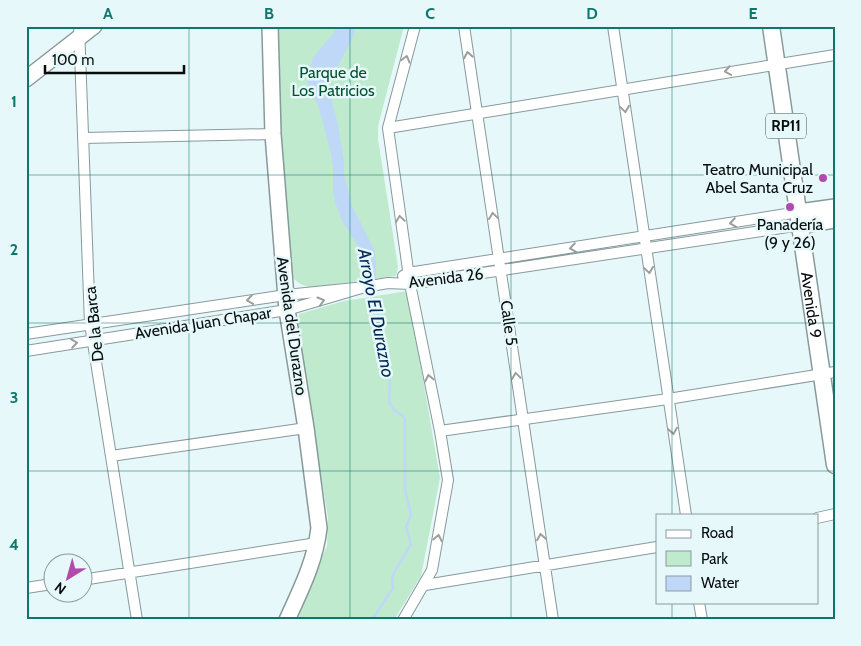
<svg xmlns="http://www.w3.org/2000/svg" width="861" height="646" font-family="Cabin,sans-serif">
	<rect width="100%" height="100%" fill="#e6f8fa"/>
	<!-- green -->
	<path fill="#bfeace" d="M278,26H404L378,126V139L398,267L396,276L313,287C289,286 289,267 285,248Z
		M408,291L440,478L421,576L394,620H293L327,546L328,517L296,330L299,314L344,301Z"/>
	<!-- water -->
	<path fill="#c0d8f8" d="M335,26H357L351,42L332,76V102L338,124L344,161V174L352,206L375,251L376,264L375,303L372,299L366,277L364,260L360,249L342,221L336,205L333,193V167L330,149L318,105L308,88V76L313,57L334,33Z"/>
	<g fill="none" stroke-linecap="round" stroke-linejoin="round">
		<!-- stream -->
		<path stroke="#c0d8f8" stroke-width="2.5" d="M372,620L393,588L392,579L395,571L411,544L406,527L411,515L405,490V420L404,417L393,409L389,402L390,378L375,302"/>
		<defs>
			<path id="street" d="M79,26L90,324L137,620
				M464,26L553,620
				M613,26L686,515
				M388,128L835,55
				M83,138L273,134
				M403,276L408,273L799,212
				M365,287L388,283L410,284L801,225
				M26,334L286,295L365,287L287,310L26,351
				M440,431L668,399L835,372
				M111,456L306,428
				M817,518L835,514
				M82,580L317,543
				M425,585L657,547
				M26,588L52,584
				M699,602L702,620
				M403,620L432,570L448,480L440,431L410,284L388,128L415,26"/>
			<path id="secondary" d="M270,26L273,134L287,310L306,428L319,528C315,562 301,589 287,620
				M26,79L94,26
				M799,212L835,207
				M801,225L835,220"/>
			<g id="primary">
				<path id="s1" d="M771,26L835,465"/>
			</g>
		</defs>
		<!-- street casing -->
		<use href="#street" stroke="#88999b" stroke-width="12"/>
		<!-- secondary casing -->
		<use href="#secondary" stroke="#88999b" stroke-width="18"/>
		<!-- primary casing -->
		<use href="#primary" stroke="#88999b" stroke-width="19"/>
		<!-- street -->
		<use href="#street" stroke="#fff" stroke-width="10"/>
		<!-- secondary -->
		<use href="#secondary" stroke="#fff" stroke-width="15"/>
		<!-- primary -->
		<use href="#primary" stroke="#fff" stroke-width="16"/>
	</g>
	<!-- one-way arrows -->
	<defs><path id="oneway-chevron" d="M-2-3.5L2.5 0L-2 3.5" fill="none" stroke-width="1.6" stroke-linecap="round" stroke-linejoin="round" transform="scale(1.25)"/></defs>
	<g stroke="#9c9e9e">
		<use href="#oneway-chevron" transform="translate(468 55) rotate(-100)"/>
		<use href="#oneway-chevron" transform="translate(406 59) rotate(-75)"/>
		<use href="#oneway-chevron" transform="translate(728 71) rotate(170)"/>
		<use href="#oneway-chevron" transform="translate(625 109) rotate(82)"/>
		<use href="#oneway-chevron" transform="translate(493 216) rotate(-98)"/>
		<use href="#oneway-chevron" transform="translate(400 219) rotate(-98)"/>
		<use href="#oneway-chevron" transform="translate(733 223) rotate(171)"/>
		<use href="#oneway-chevron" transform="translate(573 248) rotate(171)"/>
		<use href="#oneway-chevron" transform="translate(649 270) rotate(82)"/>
		<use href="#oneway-chevron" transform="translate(250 300) rotate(172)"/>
		<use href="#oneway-chevron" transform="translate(321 301) rotate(-16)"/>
		<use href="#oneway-chevron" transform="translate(74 343) rotate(-9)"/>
		<use href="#oneway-chevron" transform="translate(516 376) rotate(-98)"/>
		<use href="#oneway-chevron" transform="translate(429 378) rotate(-102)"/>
		<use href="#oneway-chevron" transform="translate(673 431) rotate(81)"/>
		<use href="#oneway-chevron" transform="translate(541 537) rotate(-99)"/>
		<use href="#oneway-chevron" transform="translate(438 538) rotate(-79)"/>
	</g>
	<!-- grid -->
	<path fill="none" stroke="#0f766e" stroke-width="1" stroke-opacity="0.55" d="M189,26V620M350,26V620M511,26V620M672,26V515M26,175H835M26,323H835M26,471H835M672,602V620"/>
	<!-- markers -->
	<g fill="#b349ab" stroke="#e6f8fa" stroke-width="2">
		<circle cx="823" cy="178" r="5"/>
		<circle cx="790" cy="207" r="5"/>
	</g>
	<g text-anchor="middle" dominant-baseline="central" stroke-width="5" stroke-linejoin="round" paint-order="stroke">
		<!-- shield labels -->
		<rect fill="#e6f8fa" stroke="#4a5354" stroke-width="1" x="766" y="113.5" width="40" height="25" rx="4"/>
		<g font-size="15" font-weight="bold" fill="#070c0d">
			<text x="786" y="126">RP11</text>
		</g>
		<!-- park labels -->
		<g font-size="16" fill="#00512d" stroke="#e6f8fa">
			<text x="333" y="72">Parque de<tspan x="333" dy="18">Los Patricios</tspan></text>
		</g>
		<!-- poi labels -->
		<g font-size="16" fill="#070c0d" stroke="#e6f8fa" text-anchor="end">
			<text x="813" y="169">Teatro Municipal<tspan x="813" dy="18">Abel Santa Cruz</tspan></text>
			<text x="790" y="224" text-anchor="middle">Panadería<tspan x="790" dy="18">(9 y 26)</tspan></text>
		</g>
		<!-- street labels -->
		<g font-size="16" fill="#070c0d" stroke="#e6f8fa">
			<text transform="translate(446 278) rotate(-7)">Avenida 26</text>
			<text stroke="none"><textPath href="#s1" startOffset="282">Avenida 9</textPath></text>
			<text transform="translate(203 323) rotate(-9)">Avenida Juan Chapar</text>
			<text transform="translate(509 323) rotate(82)">Calle 5</text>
			<text transform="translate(94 324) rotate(-96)">De la Barca</text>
			<text transform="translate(292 326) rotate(82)">Avenida del Durazno</text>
		</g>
		<!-- water labels -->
		<g font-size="18" font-style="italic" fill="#022855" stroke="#e6f8fa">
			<text transform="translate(376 313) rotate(79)">Arroyo El Durazno</text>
		</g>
	</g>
	<!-- border -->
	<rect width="861" height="646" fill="none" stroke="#e6f8fa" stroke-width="55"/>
	<!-- legend -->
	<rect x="656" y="514" width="162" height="90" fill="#e6f8fa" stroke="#8d9a9b"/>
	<rect x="666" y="530" width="25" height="8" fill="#ffffff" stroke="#8d9a9b"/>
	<text x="701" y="538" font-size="15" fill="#070c0d">Road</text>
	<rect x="666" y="551" width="25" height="15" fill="#bfeace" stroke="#8d9a9b"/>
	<text x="701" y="564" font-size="15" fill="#070c0d">Park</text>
	<rect x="666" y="576" width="25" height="15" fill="#c0d8f8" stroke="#8d9a9b"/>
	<text x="701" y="588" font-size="15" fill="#070c0d">Water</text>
	<!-- north arrow -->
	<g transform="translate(68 578) rotate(217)"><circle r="24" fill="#e6f8fa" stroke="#8d9a9b"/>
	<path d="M0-4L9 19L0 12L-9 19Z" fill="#b349ab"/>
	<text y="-8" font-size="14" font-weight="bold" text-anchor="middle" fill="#070c0d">N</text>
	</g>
	<!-- scale -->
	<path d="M45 65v8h139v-8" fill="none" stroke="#070c0d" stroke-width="2.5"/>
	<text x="52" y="65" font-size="15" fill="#070c0d" stroke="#e6f8fa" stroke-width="4" paint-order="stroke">100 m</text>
	<rect x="28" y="28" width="806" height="590" fill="none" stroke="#0f766e" stroke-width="2"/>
	<g font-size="16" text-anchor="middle" font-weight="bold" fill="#0f766e">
		<text x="108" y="19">A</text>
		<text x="269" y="19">B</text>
		<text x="430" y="19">C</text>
		<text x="592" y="19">D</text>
		<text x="753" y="19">E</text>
		<text x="14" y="107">1</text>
		<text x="14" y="255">2</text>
		<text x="14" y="403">3</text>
		<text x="14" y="550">4</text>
	</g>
</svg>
